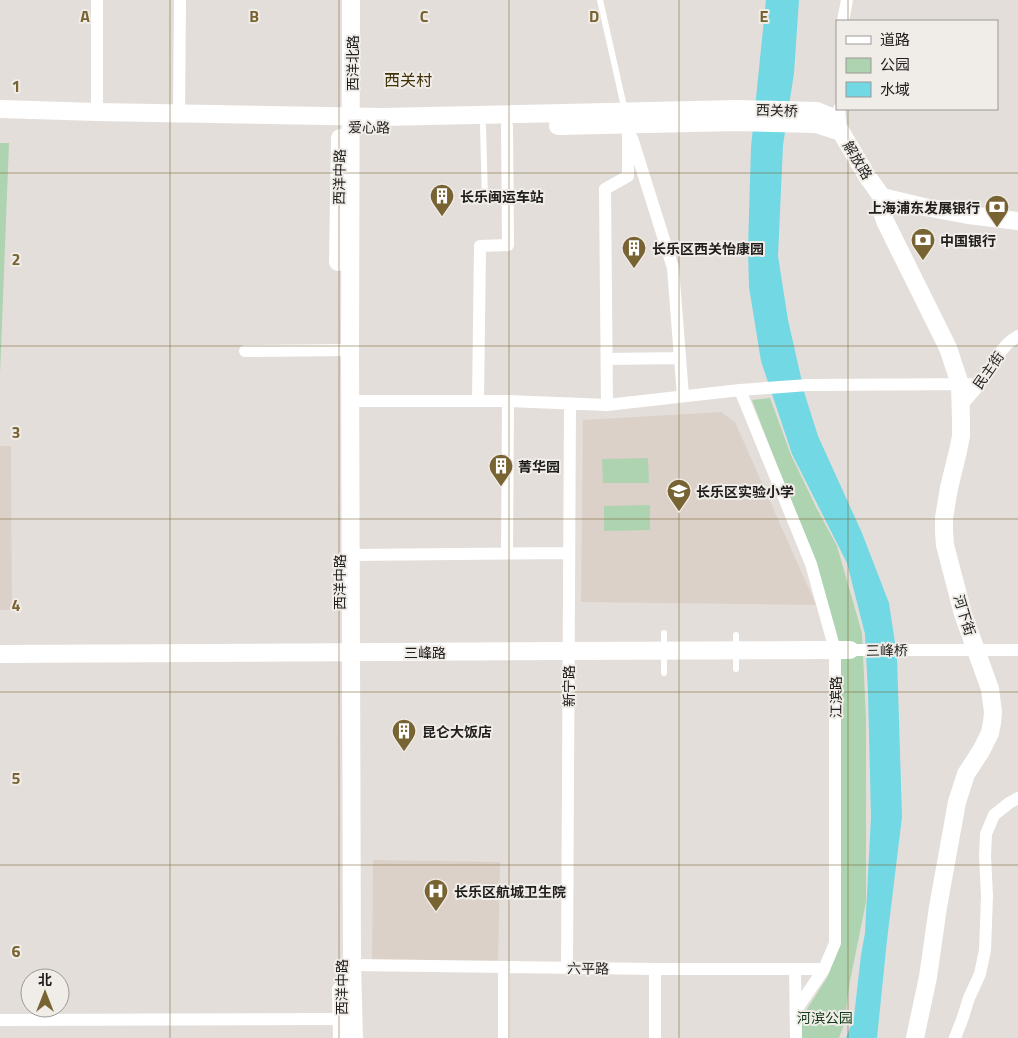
<svg xmlns="http://www.w3.org/2000/svg" width="1018" height="1038" font-family="'Titillium Web','Noto Sans SC',sans-serif">
	<rect width="100%" height="100%" fill="#e3deda"/>
	<!-- built -->
	<path fill="#dcd1c8" d="M721,412L735,422L816,605L581,602L583,420Z
		M0,446H11L12,610H0Z
		M373,860L500,862L498,963L372,962Z"/>
	<!-- green -->
	<path fill="#aed3b0" d="M0,143H9L0,375Z
		M770,398L791,455L816,507L837,546L862,633L866,719V902L850,981L844,1024L839,1038H802V1017L828,976L841,935V662L796,516L752,400Z
		M648,458L649,483H603L602,459Z
		M650,505V530L604,531V506Z"/>
	<!-- water -->
	<path fill="#71d8e4" d="M766,0H799L794,73L783,145L778,256L788,320L805,395L818,436L862,533L889,603L897,656L902,817L887,940L877,1038H846L854,1017L861,955L865,933L871,817L868,692L865,634L847,563L792,454L761,361L749,287L748,249L751,147Z"/>
	<g fill="none" stroke-linecap="round" stroke-linejoin="round">
		<!-- lane -->
		<path stroke="#fff" stroke-width="6" d="M600,0L625,111
			M483,126L485,199
			M664,633V673
			M736,635V669"/>
		<!-- street -->
		<path stroke="#fff" stroke-width="12" d="M843,21L847,0
			M839,109L841,132
			M97,112V0
			M179,113L180,0
			M632,138L673,268L683,396
			M245,351L350,350
			M607,359L680,358
			M740,390L811,564L835,650V943L824,969L796,1010
			M350,401H508L607,405L740,390L808,385L980,384
			M478,401L480,246L508,245L507,126
			M607,405L605,189L628,176V125L626,117
			M961,406C968,398 975,391 981,382C992,366 1000,346 1018,336
			M507,553L508,401
			M351,555L569,553
			M850,650H1018
			M352,965L655,969H824
			M504,967V1038
			M567,968L570,404
			M795,969L796,1038
			M0,1020L341,1019
			M655,1038V969
			M955,1038L962,1020L969,998L980,974L985,950L987,896L985,856L986,834L994,815L1009,803L1018,798"/>
		<!-- secondary -->
		<path stroke="#fff" stroke-width="18" d="M351,0L350,350L352,965L354,1038
			M0,109L97,112L383,117L737,109L817,111L829,116L841,132L867,176L882,197L920,206L968,215L1018,221
			M558,126L737,122L816,124L841,132
			M882,197V212L885,221L948,348L960,384L961,421V436L958,451L949,488L944,518V532L945,545L963,614L990,689L993,712L992,723L990,733L981,751L966,774L957,802L938,907L928,977L915,1038
			M338,262L340,138
			M0,654L568,651L850,650
			M341,990L342,1038"/>
	</g>
	<!-- grid -->
	<path fill="none" stroke="#786332" stroke-width="1" stroke-opacity="0.55" d="M170,0V1038M339,0V1038M509,0V1038M679,0V1038M848,0V21M848,109V1038M0,173H1018M0,346H1018M0,519H1018M0,692H1018M0,865H1018"/>
	<!-- icons -->
	<defs>
		<symbol id="building-pin" viewBox="-11 -11 22 30"><path d="M0 17L-7.5 6A9.5 9.5 0 1 1 7.5 6Z" fill="#786332" stroke="#f0ece8"/><path d="M-4-6H4V6H1V3H-1V6H-4ZM-2.5-4.3h1.7v1.8h-1.7ZM.8-4.3h1.7v1.8H.8ZM-2.5-1h1.7V.8h-1.7ZM.8-1h1.7V.8H.8Z" fill="#fff"/></symbol>
		<symbol id="bank-pin" viewBox="-11 -11 22 30"><path d="M0 17L-7.5 6A9.5 9.5 0 1 1 7.5 6Z" fill="#786332" stroke="#f0ece8"/><path d="M-6-4H6V4H-6ZM0-2.3a2.3 2.3 0 1 0 0 4.6a2.3 2.3 0 1 0 0-4.6Z" fill="#fff"/></symbol>
		<symbol id="school-pin" viewBox="-11 -11 22 30"><path d="M0 17L-7.5 6A9.5 9.5 0 1 1 7.5 6Z" fill="#786332" stroke="#f0ece8"/><path d="M0-5L7-2L0 1L-7-2ZM-4 1L0 2.5L4 1V4Q0 6-4 4Z" fill="#fff"/></symbol>
		<symbol id="hospital-pin" viewBox="-11 -11 22 30"><path d="M0 17L-7.5 6A9.5 9.5 0 1 1 7.5 6Z" fill="#786332" stroke="#f0ece8"/><path d="M-5-5h3v3.5h4V-5h3V5h-3V1.5h-4V5h-3Z" fill="#fff"/></symbol>
	</defs>
	<g fill-rule="evenodd">
		<use href="#building-pin" x="428" y="182" width="28" height="38"/>
		<use href="#bank-pin" x="983" y="193" width="28" height="38"/>
		<use href="#bank-pin" x="909" y="226" width="28" height="38"/>
		<use href="#building-pin" x="620" y="234" width="28" height="38"/>
		<use href="#building-pin" x="487" y="452" width="28" height="38"/>
		<use href="#school-pin" x="665" y="477" width="28" height="38"/>
		<use href="#building-pin" x="390" y="717" width="28" height="38"/>
		<use href="#hospital-pin" x="422" y="877" width="28" height="38"/>
	</g>
	<g text-anchor="middle" dominant-baseline="central" stroke-width="4" stroke-linejoin="round" paint-order="stroke">
		<!-- street labels -->
		<g font-size="14" fill="#1f1e1c" stroke="#f0ece8">
			<text transform="translate(352 63) rotate(-90)">西洋北路</text>
			<text transform="translate(777 110) rotate(2)">西关桥</text>
			<text transform="translate(369 127) rotate(1)">爱心路</text>
			<text transform="translate(858 160) rotate(59)">解放路</text>
			<text transform="translate(339 177) rotate(-89)">西洋中路</text>
			<text transform="translate(988 370) rotate(-55)">民主街</text>
			<text transform="translate(339 582) rotate(-90)">西洋中路</text>
			<text transform="translate(965 615) rotate(73)">河下街</text>
			<text transform="translate(887 650) rotate(-1)">三峰桥</text>
			<text x="425" y="652">三峰路</text>
			<text transform="translate(568 686) rotate(-90)">新宁路</text>
			<text transform="translate(835 697) rotate(-90)">江滨路</text>
			<text transform="translate(588 968) rotate(1)">六平路</text>
			<text transform="translate(341 987) rotate(-90)">西洋中路</text>
		</g>
		<!-- poi labels -->
		<g font-size="14" font-weight="bold" fill="#1f1e1c" stroke="#f0ece8" text-anchor="start">
			<text x="460" y="196">长乐闽运车站</text>
			<text x="980" y="207" text-anchor="end">上海浦东发展银行</text>
			<text x="940" y="240">中国银行</text>
			<text x="652" y="248">长乐区西关怡康园</text>
			<text x="518" y="466">菁华园</text>
			<text x="696" y="491">长乐区实验小学</text>
			<text x="422" y="731">昆仑大饭店</text>
			<text x="454" y="891">长乐区航城卫生院</text>
		</g>
		<!-- park labels -->
		<g font-size="14" fill="#143e1b" stroke="#f0ece8">
			<text x="825" y="1017">河滨公园</text>
		</g>
		<!-- quarter labels -->
		<g font-size="16" fill="#413107" stroke="#f0ece8">
			<text x="408" y="80">西关村</text>
		</g>
	</g>
	<g font-size="16" text-anchor="middle" font-weight="bold" fill="#786332" stroke="#f0ece8" stroke-width="4" stroke-linejoin="round" paint-order="stroke">
		<text x="85" y="22">A</text>
		<text x="254" y="22">B</text>
		<text x="424" y="22">C</text>
		<text x="594" y="22">D</text>
		<text x="764" y="22">E</text>
		<text x="16" y="92">1</text>
		<text x="16" y="265">2</text>
		<text x="16" y="438">3</text>
		<text x="16" y="611">4</text>
		<text x="16" y="784">5</text>
		<text x="16" y="957">6</text>
	</g>
	<!-- legend -->
	<rect x="836" y="20" width="162" height="90" fill="#f0ece8" stroke="#9c9a96"/>
	<rect x="846" y="36" width="25" height="8" fill="#ffffff" stroke="#9c9a96"/>
	<text x="880" y="45" font-size="15" fill="#1f1e1c">道路</text>
	<rect x="846" y="58" width="25" height="15" fill="#aed3b0" stroke="#9c9a96"/>
	<text x="880" y="70" font-size="15" fill="#1f1e1c">公园</text>
	<rect x="846" y="82" width="25" height="15" fill="#71d8e4" stroke="#9c9a96"/>
	<text x="880" y="95" font-size="15" fill="#1f1e1c">水域</text>
	<!-- north arrow -->
	<g transform="translate(45 993)"><circle r="24" fill="#f0ece8" stroke="#9c9a96"/>
	<path d="M0-4L9 19L0 12L-9 19Z" fill="#786332"/>
	<text y="-8" font-size="14" font-weight="bold" text-anchor="middle" fill="#1f1e1c">北</text>
	</g>
</svg>
